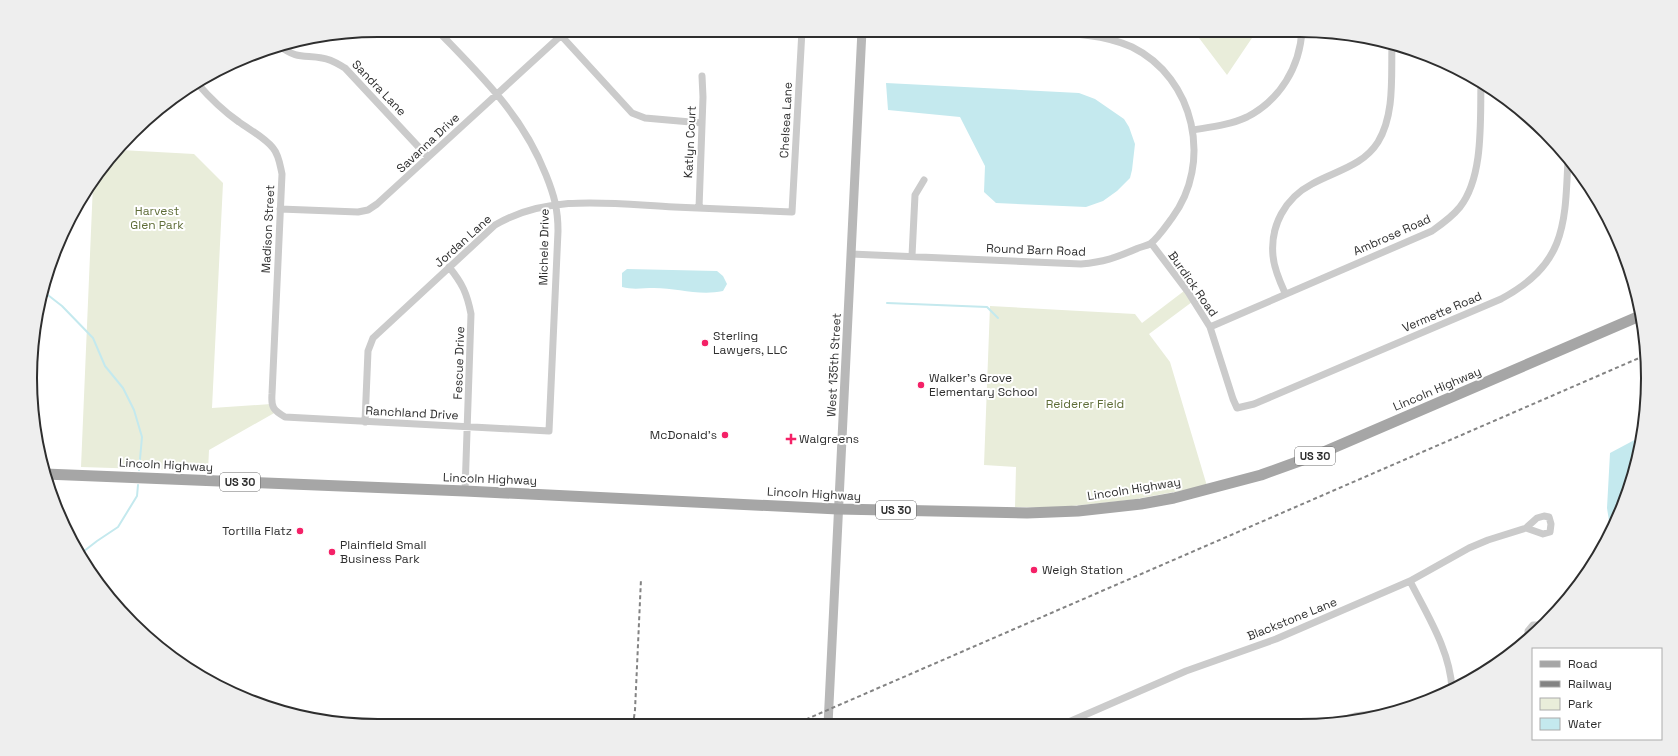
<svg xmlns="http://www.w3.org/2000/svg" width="1678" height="756" font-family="'Space Grotesk',sans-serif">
	<rect width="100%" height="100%" fill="#fff"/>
	<!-- green -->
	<path fill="#e9edda" d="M1193,30H1255L1254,35L1227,75Z
		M121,150L194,154L223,183L212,408L271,404L276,412L209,450L208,471L81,467L93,184Z
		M1184,291L1192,302L1149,334L1170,362L1207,486L1130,500L1052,508L1015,507L1016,467L984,465L990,306L1135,314L1142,323Z"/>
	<!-- water -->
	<path fill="#c4e9ee" d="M886,83L1079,93L1095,99L1124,119L1129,127L1135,144L1132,170L1130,178L1117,191L1103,201L1086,207L996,203L984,192L985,166L960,117L888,110Z
		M627,269L717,271L723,276L727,284L723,291C699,296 677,288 654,288C643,288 633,290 622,287V273Z
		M1642,436L1641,446L1622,511L1613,526L1609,521L1607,508L1610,453Z"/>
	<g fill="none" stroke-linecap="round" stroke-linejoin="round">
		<!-- stream -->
		<path stroke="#c4e9ee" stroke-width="2" d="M44,292L62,306L93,338L105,366L123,388L134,410L142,437L139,470
			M887,303L987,307L998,318
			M79,555L97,541L118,527L137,496L138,485"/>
		<!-- street -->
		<path stroke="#cbcbcb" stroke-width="7" d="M556,30L632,113L645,118L702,123
			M280,46C296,59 304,55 322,58C331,59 338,64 345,68L428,157
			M196,82C209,97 223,111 239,122C250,130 264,137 273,148C279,155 280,165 282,174L272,394C271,407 273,410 285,417L549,431L558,231C558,209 554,195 546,175C522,114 481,76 437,30
			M1193,130C1211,127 1230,125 1247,117C1280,100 1300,67 1302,30
			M699,208L703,97L702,76
			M280,209L358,212L368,210L377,204L567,30
			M1151,243L1188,292L1210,327L1233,399L1237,408L1254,404L1501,299C1566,264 1565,225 1568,159
			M851,254L1081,264C1104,262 1115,258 1136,249C1140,247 1146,246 1150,244C1158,238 1166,226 1172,218C1213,163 1195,78 1132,47C1097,31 1056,34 1019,32C1009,31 998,32 988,30
			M912,256L915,195L924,180
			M449,267C462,283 467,293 471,314L465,491
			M1285,293C1280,282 1274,269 1273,256C1270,226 1285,198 1312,184C1335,171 1363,166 1378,142C1395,114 1391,76 1392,44
			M1210,327L1432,231C1442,224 1452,217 1460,207C1484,176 1480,120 1481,82
			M365,422L368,351L373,338L495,225C549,193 614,204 674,207C713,209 753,210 792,212L802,30
			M1410,581C1427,615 1450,650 1452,689
			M1528,638V631L1533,625H1541
			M1331,723L1355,716L1387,712
			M1064,724L1186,671L1276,639L1410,581L1469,548L1488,540L1526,528L1537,518L1544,516L1549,517L1551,524L1550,532L1543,534L1526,528"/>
		<!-- secondary -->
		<path stroke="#b8b8b8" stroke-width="9" d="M828,725L862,30"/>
		<!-- primary -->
		<path stroke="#a6a6a6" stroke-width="11" d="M45,474L465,491L838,509L1027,513L1078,511L1141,504L1174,498L1261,475L1319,454L1642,315"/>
		<!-- rail -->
		<path stroke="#838383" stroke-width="2" stroke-dasharray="4 3" stroke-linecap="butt" d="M633,725L635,710L641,579
			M793,725L1646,355"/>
	</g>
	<!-- markers -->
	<g fill="#f42167" stroke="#fff" stroke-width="1.5">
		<circle cx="705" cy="343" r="4"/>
		<circle cx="921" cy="385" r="4"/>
		<circle cx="725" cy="435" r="4"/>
		<path d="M789 433h4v4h4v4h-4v4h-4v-4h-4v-4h4z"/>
		<circle cx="300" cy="531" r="4"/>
		<circle cx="332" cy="552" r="4"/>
		<circle cx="1034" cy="570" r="4"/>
	</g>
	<g text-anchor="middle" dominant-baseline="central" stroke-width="4" stroke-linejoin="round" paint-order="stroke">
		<!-- shield labels -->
		<g fill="#fff" stroke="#6d6d6d" stroke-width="1">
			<rect x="1295" y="447" width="40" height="18" rx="3"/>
			<rect x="220" y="473" width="40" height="18" rx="3"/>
			<rect x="876" y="501" width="40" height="18" rx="3"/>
		</g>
		<g font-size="11" font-weight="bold" fill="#2e2e2e">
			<text x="1315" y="456">US 30</text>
			<text x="240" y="482">US 30</text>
			<text x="896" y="510">US 30</text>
		</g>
		<!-- street labels -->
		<g font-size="12" fill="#2e2e2e" stroke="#fff">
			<text transform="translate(379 88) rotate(46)">Sandra Lane</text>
			<text transform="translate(786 120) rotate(-87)">Chelsea Lane</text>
			<text transform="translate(690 142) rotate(-87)">Katlyn Court</text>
			<text transform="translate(428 143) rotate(-43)">Savanna Drive</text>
			<text transform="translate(268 229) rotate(-87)">Madison Street</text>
			<text transform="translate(1392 235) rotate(-24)">Ambrose Road</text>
			<text transform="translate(463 241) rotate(-42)">Jordan Lane</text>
			<text transform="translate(544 247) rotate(-89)">Michele Drive</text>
			<text transform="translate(1036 250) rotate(2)">Round Barn Road</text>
			<text transform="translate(1193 284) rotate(55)">Burdick Road</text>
			<text transform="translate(1442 312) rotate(-23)">Vermette Road</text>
			<text transform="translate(459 363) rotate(-88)">Fescue Drive</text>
			<text transform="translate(834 365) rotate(-87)">West 135th Street</text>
			<text transform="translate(1437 389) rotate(-23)">Lincoln Highway</text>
			<text transform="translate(412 413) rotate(3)">Ranchland Drive</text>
			<text transform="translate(166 465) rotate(3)">Lincoln Highway</text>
			<text transform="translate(490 479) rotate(2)">Lincoln Highway</text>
			<text transform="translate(1134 489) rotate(-9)">Lincoln Highway</text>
			<text transform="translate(814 494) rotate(3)">Lincoln Highway</text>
			<text transform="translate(1292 619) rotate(-22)">Blackstone Lane</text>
		</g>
		<!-- park labels -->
		<g font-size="12" fill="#5f6d38" stroke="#fff">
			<text x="157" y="211">Harvest<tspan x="157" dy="14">Glen Park</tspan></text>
			<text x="1085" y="404">Reiderer Field</text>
		</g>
		<!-- poi labels -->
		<g font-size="12" fill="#2e2e2e" stroke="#fff" text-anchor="start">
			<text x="713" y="336">Sterling<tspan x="713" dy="14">Lawyers, LLC</tspan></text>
			<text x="929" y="378">Walker's Grove<tspan x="929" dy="14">Elementary School</tspan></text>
			<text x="717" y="435" text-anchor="end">McDonald's</text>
			<text x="799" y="439">Walgreens</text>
			<text x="292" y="531" text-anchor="end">Tortilla Flatz</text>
			<text x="340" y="545">Plainfield Small<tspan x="340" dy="14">Business Park</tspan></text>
			<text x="1042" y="570">Weigh Station</text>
		</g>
	</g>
	<!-- crop -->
	<path d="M0 0H1678V756H0ZM378 37H1300A341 341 0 0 1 1641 378V378A341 341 0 0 1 1300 719H378A341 341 0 0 1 37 378V378A341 341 0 0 1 378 37Z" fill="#eee" fill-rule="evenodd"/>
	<path fill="none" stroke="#2e2e2e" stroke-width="2" d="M378 37H1300A341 341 0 0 1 1641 378V378A341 341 0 0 1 1300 719H378A341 341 0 0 1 37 378V378A341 341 0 0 1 378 37Z"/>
	<!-- legend -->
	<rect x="1532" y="648" width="130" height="92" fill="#ffffff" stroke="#ababab"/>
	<rect x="1540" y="661" width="20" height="6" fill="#a6a6a6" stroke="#ababab"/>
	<text x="1568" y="668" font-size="12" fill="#2e2e2e">Road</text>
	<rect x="1540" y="681" width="20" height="6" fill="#838383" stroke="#ababab"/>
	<text x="1568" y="688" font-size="12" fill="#2e2e2e">Railway</text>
	<rect x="1540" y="698" width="20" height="12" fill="#e9edda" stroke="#ababab"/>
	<text x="1568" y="708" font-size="12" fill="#2e2e2e">Park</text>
	<rect x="1540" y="718" width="20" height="12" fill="#c4e9ee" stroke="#ababab"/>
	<text x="1568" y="728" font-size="12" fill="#2e2e2e">Water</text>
</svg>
